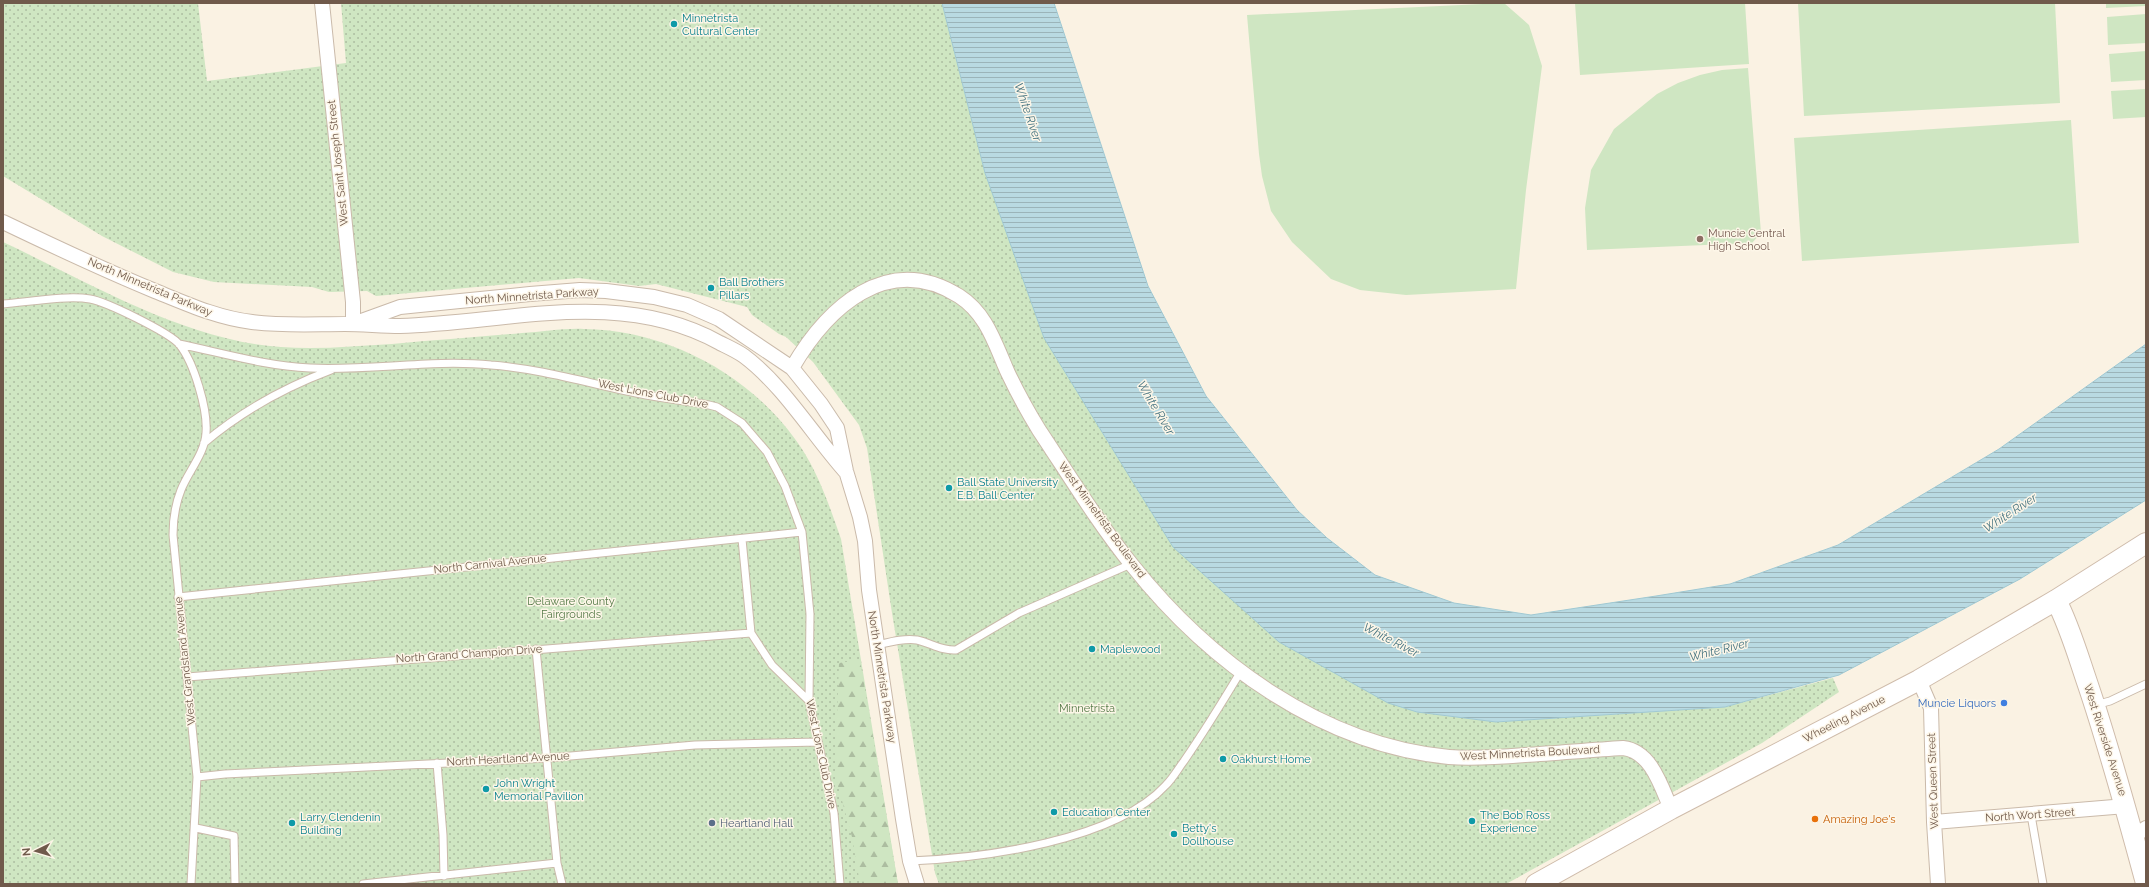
<svg xmlns="http://www.w3.org/2000/svg" width="2149" height="887" font-family="Raleway,sans-serif">
	<defs>
		<pattern id="green-dots" width="8" height="8" patternUnits="userSpaceOnUse"><rect width="8" height="8" fill="#cfe6c2"/><path d="M2 2h.1M6 6h.1" fill="none" stroke="#acbda0" stroke-width="1.8" stroke-linecap="round"/></pattern>
		<pattern id="forest-firs" width="22" height="20" patternUnits="userSpaceOnUse"><rect width="22" height="20" fill="#cfe6c2"/><path d="M5 1l3.5 6h-7zM16 11l3.5 6h-7z" fill="#acbda0"/></pattern>
		<pattern id="water-rules" width="6" height="5" patternUnits="userSpaceOnUse"><rect width="6" height="5" fill="#b9dae2"/><path d="M0 2.5h6" fill="none" stroke="#9bb4b9"/></pattern>
	</defs>
	<rect width="100%" height="100%" fill="#faf2e3"/>
	<!-- green -->
	<path fill="url(#green-dots)" d="M3,3H198L207,81L346,63L341,3H942L985,173L1417,712L1496,722L1725,707L1833,678L1839,692L1762,743L1506,884H939L935,873L892,613L867,448L859,425L813,362L786,337L779,334L752,315L747,307L656,284L639,286L579,278L376,296L367,291L329,292L312,287L214,282L173,272L102,236L3,176Z
		M3,242C88,282 186,341 281,347C318,350 355,346 392,344C435,340 478,337 522,333C542,332 564,328 584,329C666,330 747,373 795,439C817,468 829,505 841,539L898,884H3Z"/>
	<!-- forest -->
	<path fill="url(#forest-firs)" d="M860,660L898,884H860L852,837L835,775L839,663Z"/>
	<!-- pitch -->
	<path fill="#cfe6c2" d="M1504,3L1529,25L1542,66L1526,190L1516,289L1406,295L1360,290L1331,279L1292,242L1271,211L1262,176L1259,154L1247,15Z
		M1575,3H1745L1749,64L1580,75Z
		M1798,3H2055L2060,103L1804,116Z
		M2106,3H2146V6L2106,8Z
		M2146,14V43L2108,45L2107,17Z
		M2146,51V80L2111,82L2109,54Z
		M1748,68L1761,233L1752,243L1587,250L1585,208L1591,170L1614,129L1657,94L1678,83L1700,75L1722,70Z
		M2146,89V117L2113,119L2111,91Z
		M2071,120L2079,243L1802,261L1794,138Z"/>
	<!-- water -->
	<path fill="url(#water-rules)" stroke="#a0c9d3" d="M942,3H1054L1148,286L1206,396L1297,510L1327,538L1375,575L1454,603L1531,615L1656,596L1730,584L1838,545L1999,449L2146,344V500L2020,579L1839,675L1725,707L1496,722L1417,712L1388,703L1279,642L1173,547L1044,338L985,173Z"/>
	<g fill="none" stroke-linecap="round" stroke-linejoin="round">
		<defs>
			<path id="lane" d="M3,304C28,302 67,295 90,299C107,302 168,332 179,344C194,362 208,410 206,433C205,453 188,472 181,490C175,505 173,519 173,535L197,777L191,884
				M179,344C222,353 266,366 310,368C370,371 431,359 491,365C544,369 594,385 646,395C667,399 688,401 709,405L717,407L742,423L767,452L785,486L802,532L810,614L809,701L834,813L840,884
				M204,443C243,410 283,388 331,370
				M742,539L751,633L772,665L809,701
				M178,597L802,532
				M877,645C890,642 904,638 917,640C931,643 941,651 956,650L1019,613L1131,564
				M536,649L557,863L562,884
				M187,677L751,633
				M2095,705L2110,701L2146,684
				M437,763L443,835L444,876
				M197,777L225,774L548,758L695,745L818,742
				M2031,815L2043,884
				M196,828L234,836L235,884
				M910,861C983,858 1115,841 1166,785C1173,778 1178,769 1184,761C1204,732 1223,701 1241,671
				M363,884L557,863"/>
			<path id="street" d="M322,3L353,302V324
				M3,222C53,246 104,270 155,291C187,304 218,318 252,322C283,326 314,324 345,324C363,324 382,326 400,326C508,323 619,287 720,343C728,347 737,351 744,356C783,385 813,435 845,471
				M353,324L400,307L530,294L580,290L606,291L654,297L687,305L719,319L792,368L821,404L837,428L846,471L860,517L865,541L869,590L903,819L910,861L917,884
				M792,368C827,308 887,251 959,296C987,314 995,344 1008,373C1017,392 1028,412 1039,430C1069,475 1098,523 1132,565C1209,662 1322,745 1449,757C1474,759 1500,757 1525,755C1558,753 1590,750 1623,748C1651,751 1661,786 1671,809
				M1919,680L1931,708L1934,822L1938,884
				M1934,822L2126,806
				M2134,836L2146,828"/>
			<path id="secondary" d="M2056,600C2070,627 2078,656 2088,685C2110,750 2128,817 2146,883
				M1536,884L1671,809L1919,680L2056,600L2146,543"/>
		</defs>
		<!-- lane casing -->
		<use href="#lane" stroke="#cabaaa" stroke-width="9"/>
		<!-- street casing -->
		<use href="#street" stroke="#cabaaa" stroke-width="16"/>
		<!-- secondary casing -->
		<use href="#secondary" stroke="#cfbcab" stroke-width="22"/>
		<!-- lane -->
		<use href="#lane" stroke="#fff" stroke-width="7"/>
		<!-- street -->
		<use href="#street" stroke="#fff" stroke-width="14"/>
		<!-- secondary -->
		<use href="#secondary" stroke="#fff" stroke-width="20"/>
	</g>
	<!-- markers -->
	<g fill="#0f9aa8" stroke="#fdf6e8" stroke-width="1.5">
		<circle cx="674" cy="24" r="4"/>
		<circle cx="711" cy="288" r="4"/>
		<circle cx="949" cy="488" r="4"/>
		<circle cx="1092" cy="649" r="4"/>
		<circle cx="1223" cy="759" r="4"/>
		<circle cx="486" cy="789" r="4"/>
		<circle cx="1054" cy="812" r="4"/>
		<circle cx="1472" cy="821" r="4"/>
		<circle cx="292" cy="823" r="4"/>
		<circle cx="1174" cy="834" r="4"/>
	</g>
	<circle fill="#8d6e63" stroke="#fdf6e8" stroke-width="1.5" cx="1700" cy="239" r="4"/>
	<circle fill="#3f7fe0" stroke="#fdf6e8" stroke-width="1.5" cx="2004" cy="703" r="4"/>
	<circle fill="#e8710a" stroke="#fdf6e8" stroke-width="1.5" cx="1815" cy="819" r="4"/>
	<circle fill="#5c6f8a" stroke="#fdf6e8" stroke-width="1.5" cx="712" cy="823" r="4"/>
	<g text-anchor="middle" dominant-baseline="central" stroke-width="3" stroke-linejoin="round" paint-order="stroke">
		<!-- culture labels -->
		<g font-size="11" fill="#0d838f" stroke="#fdf6e8" text-anchor="start">
			<text x="682" y="18">Minnetrista<tspan x="682" dy="13">Cultural Center</tspan></text>
			<text x="719" y="282">Ball Brothers<tspan x="719" dy="13">Pillars</tspan></text>
			<text x="957" y="482">Ball State University<tspan x="957" dy="13">E.B. Ball Center</tspan></text>
			<text x="1100" y="649">Maplewood</text>
			<text x="1231" y="759">Oakhurst Home</text>
			<text x="494" y="783">John Wright<tspan x="494" dy="13">Memorial Pavilion</tspan></text>
			<text x="1062" y="812">Education Center</text>
			<text x="1480" y="815">The Bob Ross<tspan x="1480" dy="13">Experience</tspan></text>
			<text x="300" y="817">Larry Clendenin<tspan x="300" dy="13">Building</tspan></text>
			<text x="1182" y="828">Betty's<tspan x="1182" dy="13">Dollhouse</tspan></text>
		</g>
		<!-- street labels -->
		<g font-size="11" fill="#705a4b" stroke="#fdf6e8">
			<text transform="translate(338 163) rotate(-96)">West Saint Joseph Street</text>
			<text transform="translate(150 287) rotate(23)">North Minnetrista Parkway</text>
			<text transform="translate(532 296) rotate(-4)">North Minnetrista Parkway</text>
			<text transform="translate(653 394) rotate(11)">West Lions Club Drive</text>
			<text transform="translate(1102 520) rotate(54)">West Minnetrista Boulevard</text>
			<text transform="translate(490 564) rotate(-6)">North Carnival Avenue</text>
			<text transform="translate(469 654) rotate(-4)">North Grand Champion Drive</text>
			<text transform="translate(185 661) rotate(-96)">West Grandstand Avenue</text>
			<text transform="translate(882 677) rotate(81)">North Minnetrista Parkway</text>
			<text transform="translate(1844 719) rotate(-27)">Wheeling Avenue</text>
			<text transform="translate(2105 740) rotate(72)">West Riverside Avenue</text>
			<text transform="translate(1530 753) rotate(-3)">West Minnetrista Boulevard</text>
			<text transform="translate(821 754) rotate(78)">West Lions Club Drive</text>
			<text transform="translate(508 759) rotate(-3)">North Heartland Avenue</text>
			<text transform="translate(1933 781) rotate(-92)">West Queen Street</text>
			<text transform="translate(2030 815) rotate(-4)">North Wort Street</text>
		</g>
		<!-- education labels -->
		<g font-size="11" fill="#785e54" stroke="#fdf6e8" text-anchor="start">
			<text x="1708" y="233">Muncie Central<tspan x="1708" dy="13">High School</tspan></text>
		</g>
		<!-- park labels -->
		<g font-size="11" fill="#547a47" stroke="#fdf6e8">
			<text x="571" y="601">Delaware County<tspan x="571" dy="13">Fairgrounds</tspan></text>
			<text x="1087" y="708">Minnetrista</text>
		</g>
		<!-- shop labels -->
		<g font-size="11" fill="#366cbe" stroke="#fdf6e8" text-anchor="end">
			<text x="1996" y="703">Muncie Liquors</text>
		</g>
		<!-- food labels -->
		<g font-size="11" fill="#c56008" stroke="#fdf6e8" text-anchor="start">
			<text x="1823" y="819">Amazing Joe's</text>
		</g>
		<!-- service labels -->
		<g font-size="11" fill="#4e5e75" stroke="#fdf6e8" text-anchor="start">
			<text x="720" y="823">Heartland Hall</text>
		</g>
		<!-- water labels -->
		<g font-size="12" font-style="italic" fill="#477582" stroke="#fdf6e8">
			<text transform="translate(1028 112) rotate(71)">White River</text>
			<text transform="translate(1156 408) rotate(59)">White River</text>
			<text transform="translate(2010 513) rotate(-33)">White River</text>
			<text transform="translate(1391 640) rotate(27)">White River</text>
			<text transform="translate(1719 650) rotate(-14)">White River</text>
		</g>
	</g>
	<!-- border -->
	<rect width="2149" height="887" fill="none" stroke="#705a4b" stroke-width="8"/>
	<!-- north arrow -->
	<g transform="translate(36 851) rotate(265)" stroke="#fdf6e8" stroke-width="3" paint-order="stroke">
	<path d="M0-3L7 15L0 10L-7 15Z" fill="#705a4b"/>
	<text y="-6" font-size="11" font-weight="bold" text-anchor="middle" fill="#705a4b">N</text>
	</g>
</svg>
